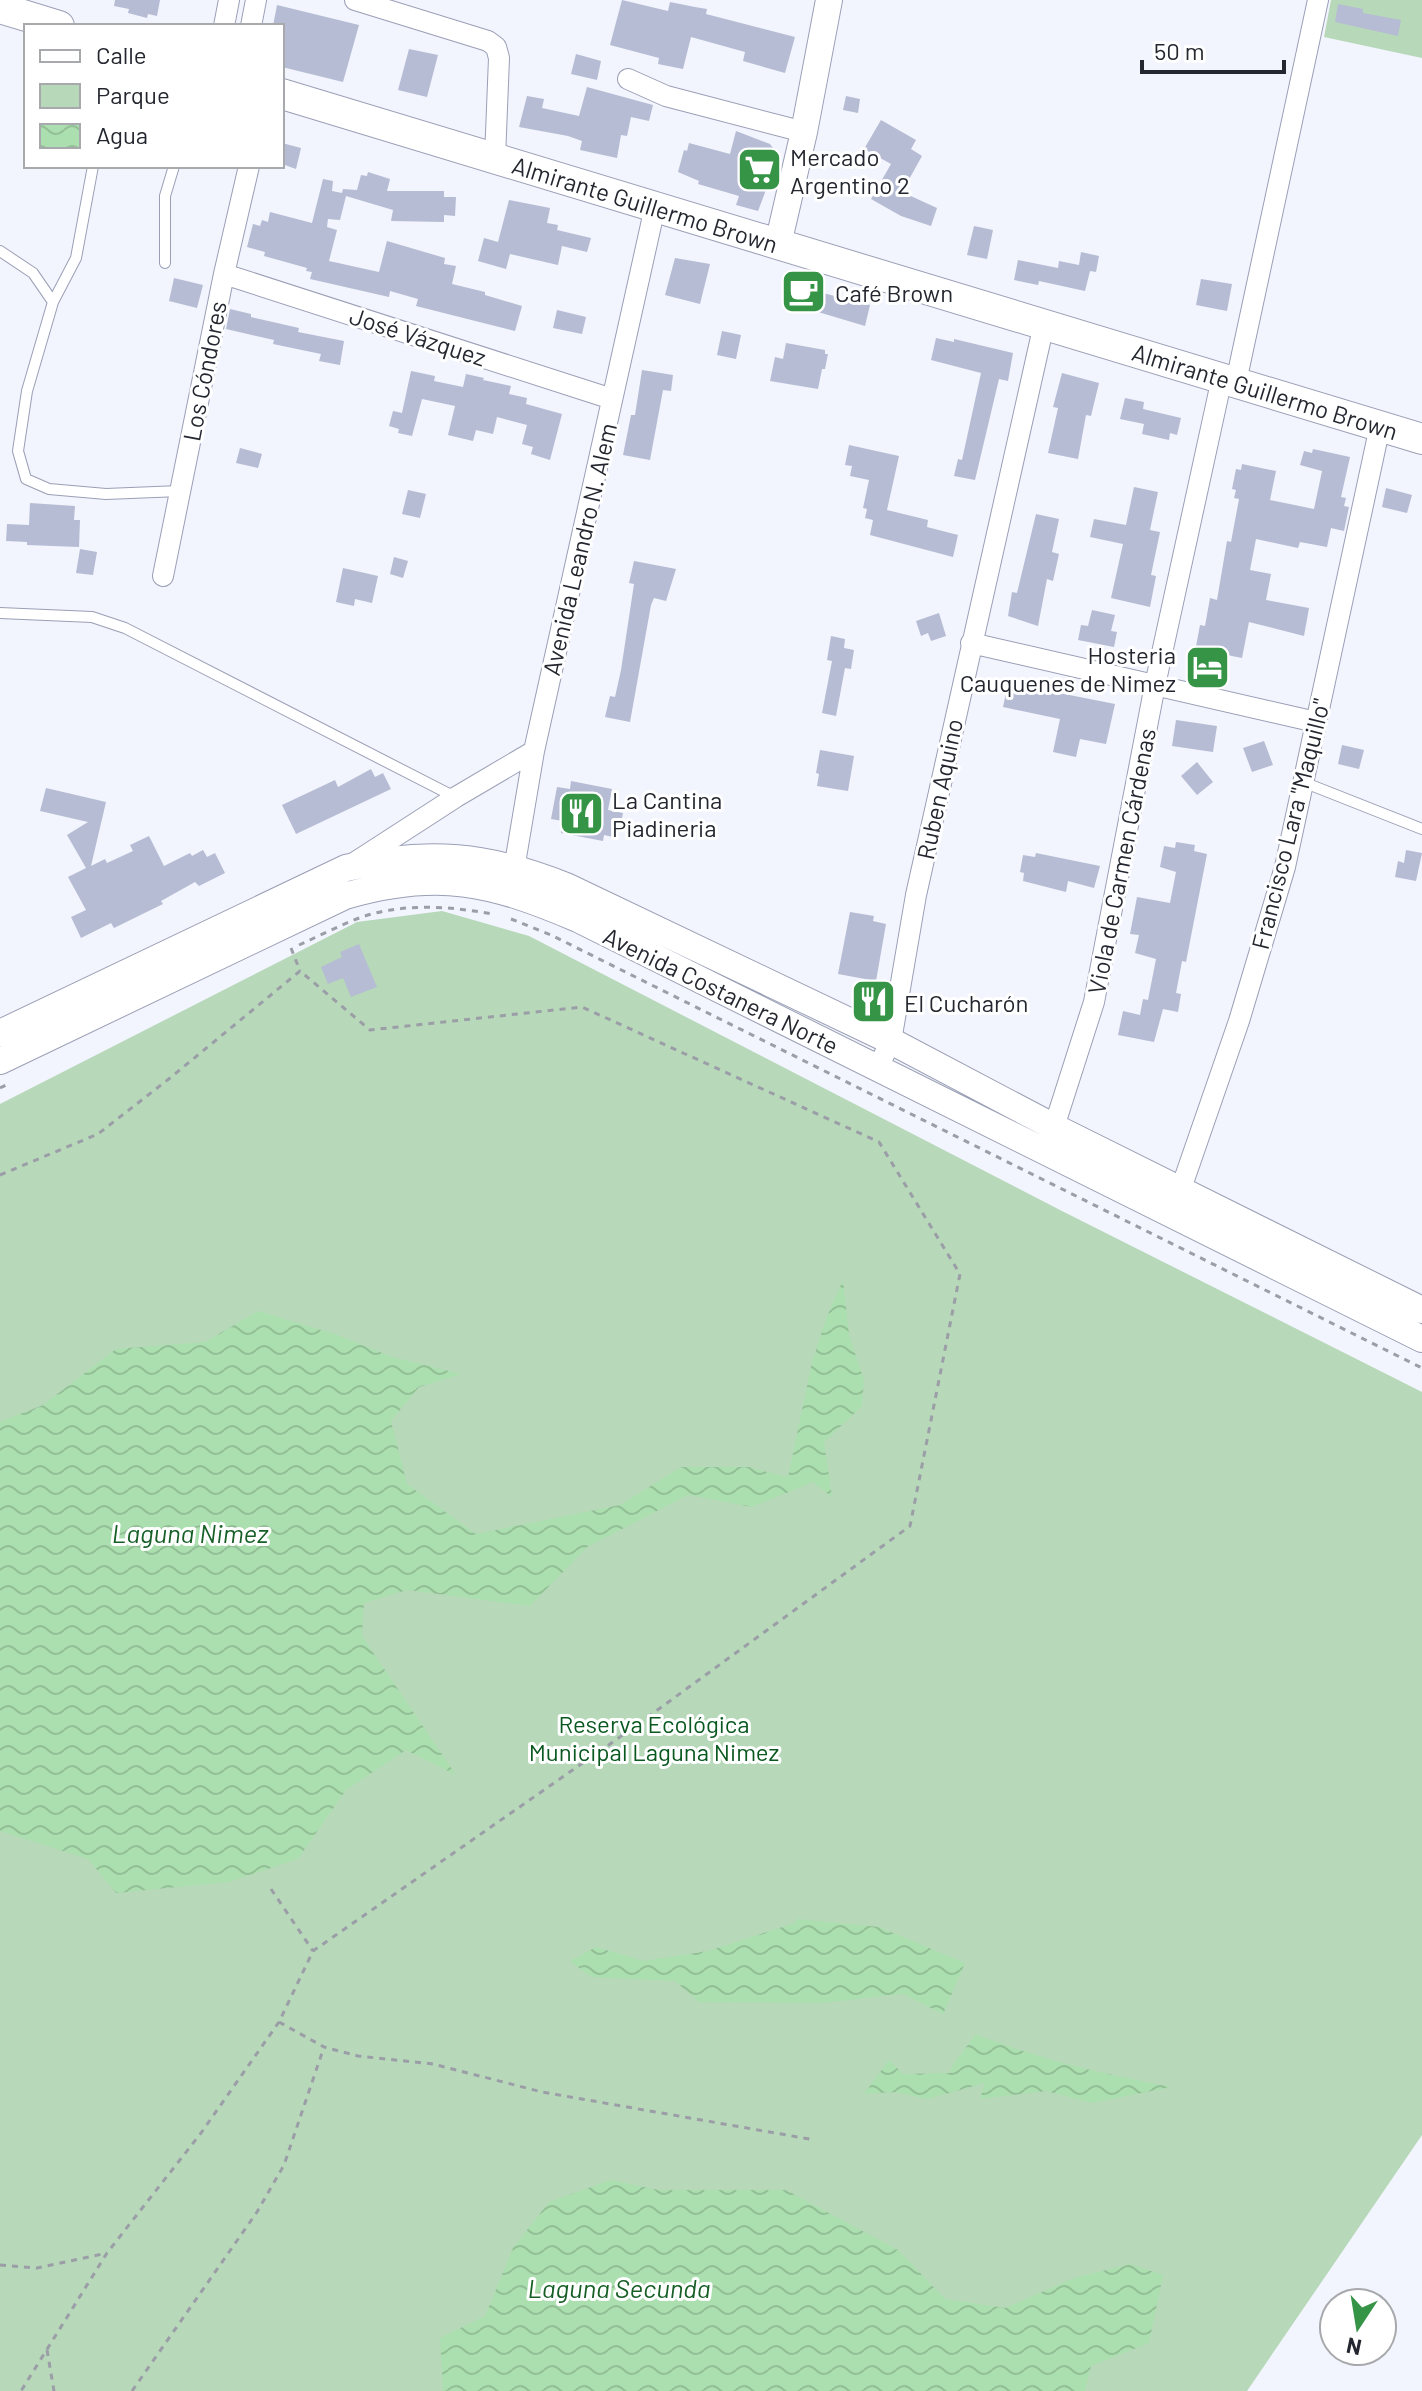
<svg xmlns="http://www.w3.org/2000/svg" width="1422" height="2391" font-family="Barlow,sans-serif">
	<defs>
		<pattern id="water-waves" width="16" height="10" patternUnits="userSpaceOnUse" patternTransform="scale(2)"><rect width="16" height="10" fill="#abdfaf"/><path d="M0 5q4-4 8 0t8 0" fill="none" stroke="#93bf97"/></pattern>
	</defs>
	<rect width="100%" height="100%" fill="#f2f4fe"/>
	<!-- park -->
	<path fill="#b7d8b9" d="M1331,0H1422V58L1324,37Z
		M442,911L529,936L1060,1210L1422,1392V2135L1247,2391H0V1104L357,922Z"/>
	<!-- water -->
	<path fill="url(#water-waves)" d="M843,1280L849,1335L864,1380L862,1406L824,1442L832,1497L813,1482L752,1507L688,1495L587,1547L530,1606L407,1590L364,1603L362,1636L456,1775L406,1750L346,1790L298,1859L229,1882L116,1893L88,1859L0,1831V1422L43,1405L116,1349L205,1342L258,1311L335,1334L392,1357L461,1374L419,1387L391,1421L407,1484L476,1534L620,1505L681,1467H754L751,1468L788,1477L812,1362L826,1319Z
		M797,1919L879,1927L965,1963L943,2014L903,1994L821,2003L699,2002L675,1981L591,1977L570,1961L596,1947L644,1961L708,1951L795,1923Z
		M976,2034C1040,2060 1104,2074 1171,2087L1092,2103L1046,2091L980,2099L985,2083L927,2099L895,2092L864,2094L889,2060L903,2074L950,2073L952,2066Z
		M611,2180L658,2190H786L898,2250L945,2299L1005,2308L1074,2278L1130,2264L1163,2275L1149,2343L1091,2366L1085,2391H443L440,2338L485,2316L513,2248L549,2202Z"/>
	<!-- building -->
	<path fill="#b6bcd3" d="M115,0H160L157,16L148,14L147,18L128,13L129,9L114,6Z
		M622,0L668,11L670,2L695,7L707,9L706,14L795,37L785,73L743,61L745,52L691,37L683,69L658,64L659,58L610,45Z
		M1338,4L1363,9V13L1401,20L1398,36L1335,22Z
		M277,5L359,25L343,82L282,67V26H273Z
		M409,49L438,55L427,97L398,90Z
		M576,54L601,61L597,80L571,74Z
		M587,87L653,105L649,121L631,117L627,136L621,135L617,158L580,150L582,141L568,136L519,127L527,96L544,99L542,108L579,116Z
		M846,96L860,99L858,113L843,110Z
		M881,120L916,140L911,149L922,156L902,192L937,208L931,226L901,216L871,199L891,164L864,149Z
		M736,131L770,144L779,156L775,175L772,174L758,211L736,205L739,196L698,184L699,181L678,172L684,150L687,151L689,143L730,154Z
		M282,143L301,148L296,169L282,164Z
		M368,172L390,179L387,191H444V197H456L455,216L444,215V222L391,221L393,210L346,196L340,220L328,219L327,227L337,230L329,261L379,272L387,241L445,258L444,264L456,266L452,284L485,292V295L522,306L515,331L416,306L418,299L390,291L389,297L310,279L312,272L306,271L307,268L264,256L265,252L247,247L253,224L260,226L262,220L268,222L270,212L312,223L323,179L333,181L332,191L342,193L343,189L357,190L361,175L367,176Z
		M509,200L550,208L547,223L558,225L557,230L591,238L587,252L562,246L558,265L510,254L506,269L478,261L484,238L498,242Z
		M974,226L993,230L987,259L967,255Z
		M1081,252L1099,256L1096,272L1090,271L1085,291L1039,281L1038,285L1014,280L1018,260L1058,268L1059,261L1079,265Z
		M675,258L710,264L700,304L665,295Z
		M174,278L203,285L197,308L169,301Z
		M1201,279L1232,284L1227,311L1196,305Z
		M793,281L816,287L815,291L870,305L865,326L788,303Z
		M230,309L251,314V317L299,328L298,332L344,341L340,365L319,361L321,354L273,344L274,340L226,329Z
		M557,310L586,317L582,334L553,328Z
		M722,331L741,335L736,359L717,355Z
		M936,338L954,342V339L1013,353L1008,381L999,379L975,480L954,476L958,459L962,460L981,373L931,360Z
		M786,343L825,350V354H828L825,369H822L818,389L770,381L775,357L783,359Z
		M642,370L673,375L671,391L663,390L650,460L623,455L631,415H635Z
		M411,371L435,376L434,381L463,387L466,374L484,378L483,380L511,386L509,394L527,398L526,404L562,414L550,460L531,454L533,447L522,444L527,425L497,417L493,434L476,430L473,441L448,435L455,406L422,399L412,436L398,433L399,429L389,426L393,411L402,413Z
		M1062,373L1099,383L1091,416L1086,415L1078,459L1048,453L1058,408L1053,407Z
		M1125,398L1144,402L1143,409L1181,418L1177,435L1170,433L1169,440L1142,434L1144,424L1120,419Z
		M849,445L899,456L887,510L928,520L927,527L958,535L953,557L870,535L873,520L865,518L867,509L863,508L869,480L850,476L852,466L845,465Z
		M240,448L262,454L258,468L236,463Z
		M1313,449L1350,457L1341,497L1346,498L1344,506L1349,507L1344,531L1331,528L1327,547L1300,542L1298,548L1256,539L1250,570L1271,574L1266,600L1309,608L1304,636L1249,622L1242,658L1227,655L1225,662L1194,657L1200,625L1205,626L1210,598L1217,600L1227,541L1231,542L1239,499L1234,498L1236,490L1232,489L1236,469L1241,470L1242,464L1276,471L1270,500L1314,509L1322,471L1300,465L1304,451L1312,453Z
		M1134,487L1158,492L1150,530L1160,532L1151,575L1156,576L1150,607L1111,598L1123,544L1090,537L1094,519L1126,525Z
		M1386,488L1412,495L1407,513L1382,507Z
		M408,490L426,494L420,518L402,514Z
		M30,503L75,506L74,520H80L79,547L27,545V542L6,541L7,524L29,525Z
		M1036,514L1059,519L1052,552L1059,554L1053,581L1047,579L1038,626L1008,616L1012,592L1017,593Z
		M80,549L97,552L93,575L76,573Z
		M394,557L408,561L403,578L390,574Z
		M634,561L676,569L666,601L654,598L651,605L630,722L605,717L610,696L615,697L621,670L634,584L629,583Z
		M343,568L378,576L372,603L355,599L354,606L336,602Z
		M1092,610L1115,615L1111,631L1117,632L1114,647L1078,640L1081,625L1088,626Z
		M939,613L946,636L931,641L928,633L921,636L916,621Z
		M831,636L845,639L844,648L854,650L851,669L845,668L836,716L822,713L832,661L827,660Z
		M1013,684L1115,704L1106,744L1080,739L1076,757L1053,752L1060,719L1003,707L1007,688L1012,689Z
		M1176,720L1217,726L1213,752L1172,746Z
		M1264,741L1273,765L1252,772L1243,748Z
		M1342,745L1364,750L1359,769L1338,764Z
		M820,750L854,756L848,791L817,786L819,774L816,773Z
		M1197,762L1213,782L1197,795L1181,776Z
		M371,769L375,777L383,773L391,789L296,834L282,805L335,780L338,787Z
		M571,781L612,789L608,810L623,813L618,838L604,835L603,841L561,833L563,821L551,819L557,787L570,789Z
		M46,788L106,802L91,866L105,859L107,863L133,851L130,845L149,836L164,866L190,853L192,856L203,850L207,857L215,853L225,873L199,886L195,882L161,901L163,904L114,928L111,923L81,938L71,917L86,910L68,877L86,868L67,835L88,822L40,811Z
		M1176,842L1195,845L1194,851L1207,854L1186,962L1182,961L1176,993L1181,994L1178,1012L1163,1009L1154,1042L1118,1035L1123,1011L1140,1015L1143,999L1148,1000L1156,959L1135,953L1139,935L1130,934L1137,897L1170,903L1176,872L1160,867L1164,846L1175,848Z
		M1406,850L1422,853L1416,881L1395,877L1398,861L1404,863Z
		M1036,853L1100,866L1094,888L1068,881L1066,892L1023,881L1024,873L1020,872L1023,855L1035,857Z
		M850,912L874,916L873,921L886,924L876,981L838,974Z
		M359,944L377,987L351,997L343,978L328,984L321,967L342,957L340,952Z"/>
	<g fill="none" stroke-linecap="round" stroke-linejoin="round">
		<defs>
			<path id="service" d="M0,251L33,273L53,302L27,391L18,451L26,479L49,489L106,494L180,491
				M165,263V196L174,166
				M53,302L76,258L93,166
				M0,613L92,617L125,628L455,797
				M1303,782L1422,829"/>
			<path id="minor" d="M355,0L488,41L496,47L499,58L495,158
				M224,26L229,0
				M251,26L256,0
				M628,79L666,96L804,132
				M224,274L612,399
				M1236,382L1318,0
				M163,576L224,274L249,166
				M971,643L1316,722
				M354,863L456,797L534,751
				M512,881L534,751L655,207
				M878,1067L891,1041L916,895L1044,324
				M1049,1137L1054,1127L1094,1002L1155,685L1222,378
				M1176,1203L1239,1021L1285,867L1380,426"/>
			<path id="tertiary" d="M778,244L804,132L829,0
				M0,1033L346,868C427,849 489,855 566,886L891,1041L1054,1127L1422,1310
				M0,1061L345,896C438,869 491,882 578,919L1422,1339"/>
			<path id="secondary" d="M0,8L59,26
				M282,94L1422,439"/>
		</defs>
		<!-- service casing -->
		<use href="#service" stroke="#9a9fb5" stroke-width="12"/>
		<!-- minor casing -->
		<use href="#minor" stroke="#9a9fb5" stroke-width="22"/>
		<!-- tertiary casing -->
		<use href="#tertiary" stroke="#9a9fb5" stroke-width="28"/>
		<!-- secondary casing -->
		<use href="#secondary" stroke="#9a9fb5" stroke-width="32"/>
		<!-- path -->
		<path stroke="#9b9ea7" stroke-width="3" stroke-dasharray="6 6" stroke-linecap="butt" d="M511,919L551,935L1422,1368
			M299,945C319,936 340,925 362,917C403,903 449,906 492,914
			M291,948L300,971
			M0,1088L10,1083
			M0,1175L98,1134L170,1078L300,971L370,1030L582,1007L879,1142L960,1274L910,1526L630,1730L313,1951L279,2022L201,2133L107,2253L21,2391
			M271,1889L313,1951
			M279,2022L324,2047L358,2056L433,2064L542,2092L815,2140
			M0,2265L37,2268L107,2253
			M47,2350L54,2391
			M132,2391L257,2212L284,2165L324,2047"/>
		<!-- service -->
		<use href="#service" stroke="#fff" stroke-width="10"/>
		<!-- minor -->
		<use href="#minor" stroke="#fff" stroke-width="20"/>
		<!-- tertiary -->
		<use href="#tertiary" stroke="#fff" stroke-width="26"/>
		<!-- secondary -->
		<use href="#secondary" stroke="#fff" stroke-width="30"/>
	</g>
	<!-- icons -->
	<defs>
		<symbol id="supermarket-square" viewBox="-11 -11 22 22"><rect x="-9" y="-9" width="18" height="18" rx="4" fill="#369447" stroke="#fff"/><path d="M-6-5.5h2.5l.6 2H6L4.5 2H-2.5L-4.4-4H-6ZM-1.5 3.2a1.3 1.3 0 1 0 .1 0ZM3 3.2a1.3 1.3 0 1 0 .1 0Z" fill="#fff"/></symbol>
		<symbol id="cafe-square" viewBox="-11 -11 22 22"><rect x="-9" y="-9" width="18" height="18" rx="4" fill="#369447" stroke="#fff"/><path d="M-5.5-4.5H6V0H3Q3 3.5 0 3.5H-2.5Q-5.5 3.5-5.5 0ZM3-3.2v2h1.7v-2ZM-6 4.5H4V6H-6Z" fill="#fff"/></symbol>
		<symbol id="hotel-square" viewBox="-11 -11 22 22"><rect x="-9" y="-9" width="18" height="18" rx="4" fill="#369447" stroke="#fff"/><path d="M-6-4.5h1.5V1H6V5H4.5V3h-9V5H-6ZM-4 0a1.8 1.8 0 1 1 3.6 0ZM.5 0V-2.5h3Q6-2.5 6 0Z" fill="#fff"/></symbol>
		<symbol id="restaurant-square" viewBox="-11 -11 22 22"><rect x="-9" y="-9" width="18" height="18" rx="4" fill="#369447" stroke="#fff"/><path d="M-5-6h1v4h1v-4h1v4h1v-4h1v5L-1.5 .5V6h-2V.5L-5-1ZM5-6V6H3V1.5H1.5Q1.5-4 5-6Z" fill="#fff"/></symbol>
	</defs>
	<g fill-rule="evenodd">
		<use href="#supermarket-square" x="734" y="144" width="51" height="51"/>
		<use href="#cafe-square" x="778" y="266" width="51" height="51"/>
		<use href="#hotel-square" x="1182" y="642" width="51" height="51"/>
		<use href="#restaurant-square" x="556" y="788" width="51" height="51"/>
		<use href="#restaurant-square" x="848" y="976" width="51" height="51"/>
	</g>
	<g text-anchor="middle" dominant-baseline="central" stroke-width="6" stroke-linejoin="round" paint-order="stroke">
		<!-- poi labels -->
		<g font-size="24" fill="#24272f" stroke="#fff" text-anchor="start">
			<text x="790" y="156">Mercado<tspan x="790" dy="28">Argentino 2</tspan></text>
			<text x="835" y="292">Café Brown</text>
			<text x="1176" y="654" text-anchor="end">Hosteria<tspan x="1176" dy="28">Cauquenes de Nimez</tspan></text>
			<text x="612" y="799">La Cantina<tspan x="612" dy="28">Piadineria</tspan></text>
			<text x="904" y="1002">El Cucharón</text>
		</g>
		<!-- street labels -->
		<g font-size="24" fill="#24272f" stroke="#fff">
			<text transform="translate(645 204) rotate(17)">Almirante Guillermo Brown</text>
			<text transform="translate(418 336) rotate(18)">José Vázquez</text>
			<text transform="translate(204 371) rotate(-79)">Los Cóndores</text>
			<text transform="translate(1265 391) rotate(17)">Almirante Guillermo Brown</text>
			<text transform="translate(579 549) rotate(-77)">Avenida Leandro N. Alem</text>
			<text transform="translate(939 789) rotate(-78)">Ruben Aquino</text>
			<text transform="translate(1290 824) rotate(-76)">Francisco Lara "Maquillo"</text>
			<text transform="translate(1121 861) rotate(-79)">Viola de Carmen Cárdenas</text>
			<text transform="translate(721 990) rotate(26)">Avenida Costanera Norte</text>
		</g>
		<!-- park labels -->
		<g font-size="24" fill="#09581f" stroke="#fff">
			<text x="654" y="1723">Reserva Ecológica<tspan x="654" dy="28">Municipal Laguna Nimez</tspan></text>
		</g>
		<!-- water labels -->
		<g font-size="26" font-style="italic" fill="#165f26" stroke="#fff">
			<text x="190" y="1532">Laguna Nimez</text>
			<text x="619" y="2287">Laguna Secunda</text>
		</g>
	</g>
	<!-- legend -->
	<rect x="24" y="24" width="260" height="144" fill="#ffffff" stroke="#a7a9ac" stroke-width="2"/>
	<rect x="40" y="50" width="40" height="12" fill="#ffffff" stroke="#a7a9ac" stroke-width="2"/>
	<text x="96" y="64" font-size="24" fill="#24272f">Calle</text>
	<rect x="40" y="84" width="40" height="24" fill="#b7d8b9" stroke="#a7a9ac" stroke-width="2"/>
	<text x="96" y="104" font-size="24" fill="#24272f">Parque</text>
	<rect x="40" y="124" width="40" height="24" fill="url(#water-waves)" stroke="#a7a9ac" stroke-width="2"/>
	<text x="96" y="144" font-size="24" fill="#24272f">Agua</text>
	<!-- north arrow -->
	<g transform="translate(1358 2327) rotate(192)"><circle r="38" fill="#ffffff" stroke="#a7a9ac" stroke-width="2"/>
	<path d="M0-6L14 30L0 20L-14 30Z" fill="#369447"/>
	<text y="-12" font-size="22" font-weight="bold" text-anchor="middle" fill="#24272f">N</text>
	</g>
	<!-- scale -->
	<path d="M1142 60v12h142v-12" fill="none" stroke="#24272f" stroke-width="4"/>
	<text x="1154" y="60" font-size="24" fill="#24272f" stroke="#ffffff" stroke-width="6" paint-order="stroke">50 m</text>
</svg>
